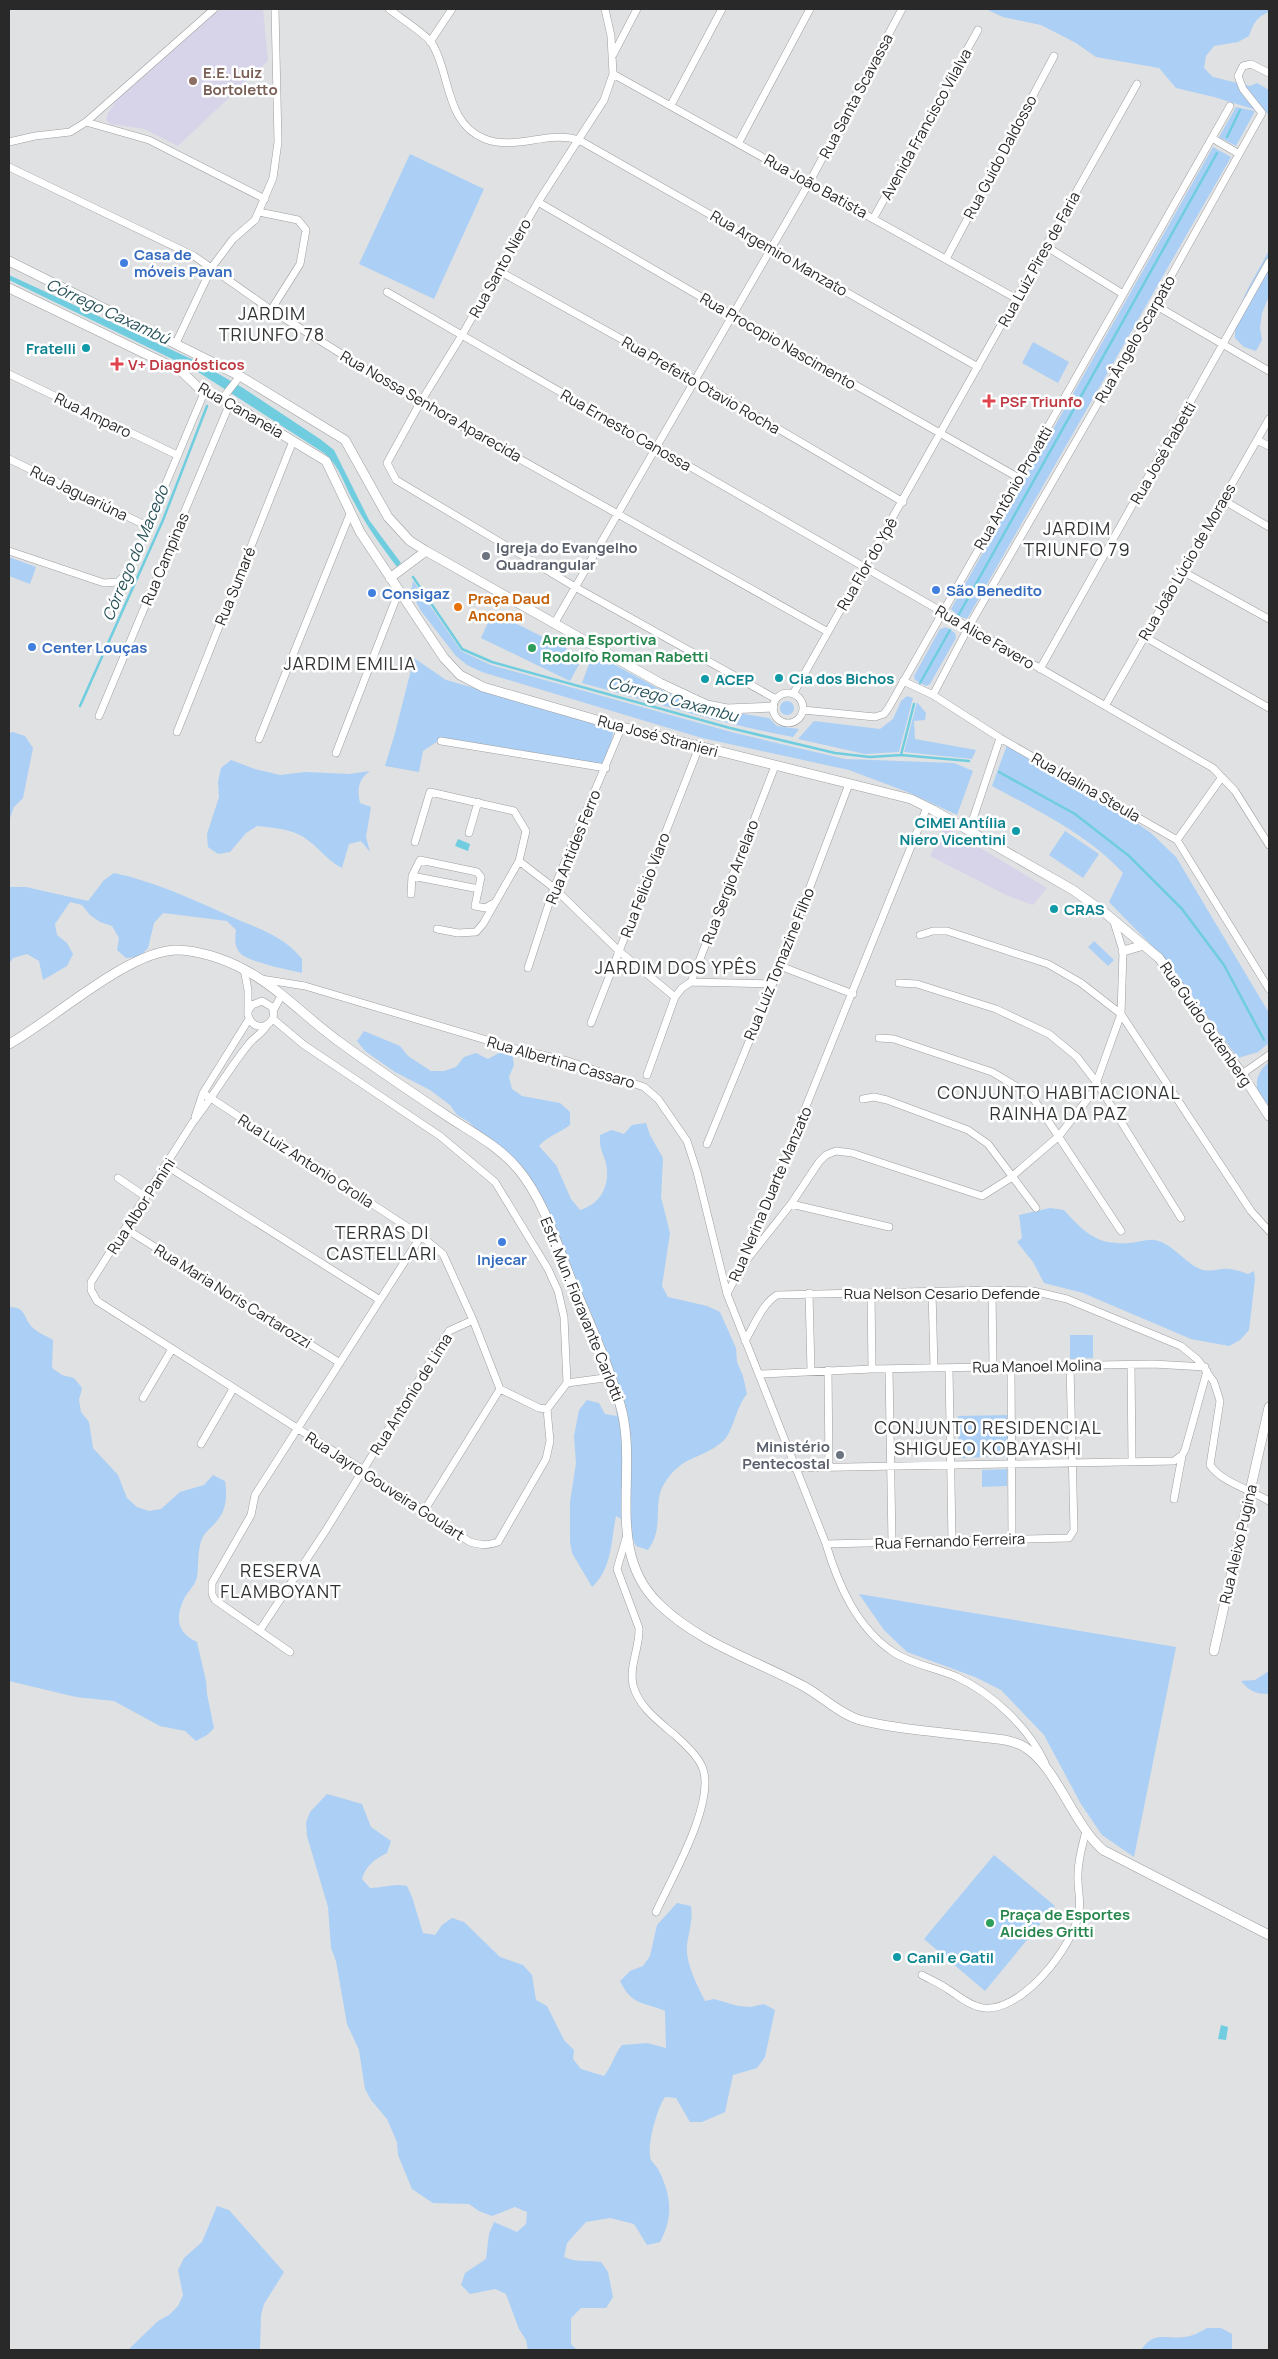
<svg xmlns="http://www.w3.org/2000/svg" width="1278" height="2359" font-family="Manrope,sans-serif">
	<rect width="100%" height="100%" fill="#dfe1e3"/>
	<!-- education -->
	<path fill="#d7d4ea" d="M220,9H263L268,61L178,146L144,129L111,124L106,120L108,113L116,101Z
		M944,826L1047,888L1033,905L1008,896L930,856Z"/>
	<!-- green -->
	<path fill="#accff5" d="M986,9H1269V12C1257,16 1253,24 1249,36L1238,42L1214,46L1206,56L1204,68L1213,77L1250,86L1257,83L1269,90V114L1214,97L1176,88L1159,68L1096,57L1076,43L1041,25L1003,17Z
		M1236,107L1255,111L1236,146L1219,137Z
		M1213,147L1231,157L967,619L958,616L951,609Z
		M410,154L484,189L434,299L359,264Z
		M1269,250V296L1262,313L1260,328L1262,340L1256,351L1244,347L1235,338C1234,304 1255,279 1269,250Z
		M1033,342L1069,362L1058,383L1022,363Z
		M9,557L36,567L30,584L9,576Z
		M413,581L461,651L491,665L735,733L845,759L954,763L973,771L957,815L910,793L849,770L702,738L482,672L467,665L456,656L421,611L411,592Z
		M493,612L583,657L570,681L481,638Z
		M946,627L955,633L956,638L930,684L926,686L915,680L914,676L940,629Z
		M593,653L661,690L699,707L769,718L777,726L799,729L793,737C721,724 652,702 582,683Z
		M414,658L446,680L614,728L607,765L441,739L423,751L419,772L385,766L395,733Z
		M907,696L913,698L899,752L865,754L798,739L814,721L880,729L893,719L901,701Z
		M780 708a7 7 0 1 1 14 0a7 7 0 1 1-14 0Z
		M917,702L926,713L925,720L914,721L915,739L976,750L972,759L904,752Z
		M13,732L25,736L33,748L23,798L14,807L9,821V733Z
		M1007,745L1056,776L1118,810L1151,833L1176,857L1269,1013V1043L1258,1052L1238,1058L1164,958L1109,902L1123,873C1087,834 1038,811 992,786Z
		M231,760L255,769L280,775L305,772L349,774L370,771C358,780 357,789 360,803L371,807L366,837L370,852L361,841L349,844L342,868C328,861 321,850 309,841C295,829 275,828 257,826L246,833L230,852L218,854L208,847L207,834L219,797L218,782L221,768Z
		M1065,831L1099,854L1083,878L1049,855Z
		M114,873C152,881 188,897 223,913C252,927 281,933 302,959V973C289,970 248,962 240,953C234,946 235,938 236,930L227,921L163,913L154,923L148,948L139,957L126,958L117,950L119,938L112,926L100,922L90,915L82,905L70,902L55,924L57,935L67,943L73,954L67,966L43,980L39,961L27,954L13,958L9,964V887H26L88,901L104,880Z
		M1094,941L1114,960L1108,966L1088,947Z
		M364,1031L400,1046L408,1056L431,1071H444L456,1067L464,1057L476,1053L488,1059L499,1053H512L514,1065L509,1077L512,1089L522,1096L560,1103L570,1112V1125C558,1134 549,1135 539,1146L556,1165L571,1199L580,1210C599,1204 608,1190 607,1170C606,1155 599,1153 600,1135L612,1130L624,1134L632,1125L646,1123L650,1135L663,1158L661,1197L670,1233L662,1286L668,1297L707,1306L720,1312L736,1348L737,1362L743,1376L747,1394C735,1408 734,1432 722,1442C699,1461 683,1454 664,1484C652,1503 665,1527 648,1550L636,1546L626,1522L616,1516C611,1541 612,1569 592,1587L572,1553L570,1541V1502L576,1463L574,1436L579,1410L587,1400L599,1403L605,1414L617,1416L613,1393L605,1383L607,1370L593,1319L551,1239L525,1179L469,1122L457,1115L450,1105L430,1090L395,1072L365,1051L357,1041Z
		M1269,1062V1114C1257,1095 1249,1079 1269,1062Z
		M1050,1208L1064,1210C1084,1232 1096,1245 1128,1243C1137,1243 1146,1239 1155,1240C1173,1244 1184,1262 1200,1269C1208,1272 1214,1270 1222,1269C1231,1268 1240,1271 1248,1274L1254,1271L1255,1279L1249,1330L1240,1340L1229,1346L1191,1339L1083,1293L1044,1283L1033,1262L1017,1242L1022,1238L1019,1215Z
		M9,1307C27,1307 23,1318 32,1327C36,1332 47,1336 53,1340L52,1368L62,1375L74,1378L82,1388L79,1400L81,1412L89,1422L93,1448L118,1475L127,1498L137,1507L149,1511L161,1509L180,1492L204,1485L213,1475L225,1481C227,1493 227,1508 219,1518C214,1526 206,1530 202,1539C197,1551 199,1564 197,1577C195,1586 186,1593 183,1601C175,1620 178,1633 197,1642L206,1681L207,1694L214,1728L207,1735L196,1741L185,1731L160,1726L114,1701L76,1697L9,1681Z
		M1070,1335H1093V1358L1070,1359Z
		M1007,1415L1008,1456L959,1458L958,1416Z
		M1007,1469V1486L982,1487V1470Z
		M859,1594L1176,1647L1134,1857L1102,1835L1081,1804L1044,1735L1001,1690L975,1677L907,1652L884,1630Z
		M1269,1671V1694C1256,1694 1249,1691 1241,1681L1255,1680Z
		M327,1794L362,1804L371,1827L391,1841L387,1853C374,1860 366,1865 362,1879L370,1888C384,1888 393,1883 407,1886L412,1897L423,1933L435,1935L442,1925L452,1918L464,1922L500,1957L523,1965L532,1975L536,2000L547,2006L564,2040L574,2050L573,2059L581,2069L604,2076C612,2066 614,2055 622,2045L647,2043L666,2048L665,2011C642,2001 632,2006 620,1981L630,1971L643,1966L650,1956L657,1925L677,1903L691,1906C693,1920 689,1931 687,1945C685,1962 697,1985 705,2001L714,1999L738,2006L751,2007L764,2004L775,2010L765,2057L757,2068L733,2075L725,2112L702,2122H690L676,2098L665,2097C657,2108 646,2147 651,2160C653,2163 656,2166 658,2169C671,2194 674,2217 660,2242L647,2245L634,2224L610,2218L586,2222L567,2243L564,2257C577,2263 588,2260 601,2262L608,2272L613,2297L606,2308H581L571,2318V2344L577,2350H528L526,2340L519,2329L506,2294L495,2289L470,2294L461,2285L465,2273L486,2259L489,2234L494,2222L517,2232L526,2224L527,2212L515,2207L492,2216L479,2211L469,2204L433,2203L412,2189L398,2155L397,2142L387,2119L371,2100L365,2089L359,2050L347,2024L336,1961L331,1948L328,1907L307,1836L306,1823L310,1812Z
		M994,1855L1055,1906L985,1991L924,1939Z
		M217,2206L229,2210L284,2272L264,2304L261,2315L260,2350H128L158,2321L169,2315L178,2306L183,2295L178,2270L184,2258L202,2242Z
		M1207,2328H1221L1232,2334V2350H1141C1155,2330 1165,2340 1185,2337C1193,2336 1200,2332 1207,2328Z"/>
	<!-- water -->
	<path fill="#70cddf" d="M9,275L198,362L243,388L320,439L334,450L369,520L401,563L397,567C381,546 366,525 354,502C344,485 340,466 324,453L195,370L9,280Z
		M458,839L470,844L468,851L455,846Z
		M1221,2025L1228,2027L1226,2040L1218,2039Z"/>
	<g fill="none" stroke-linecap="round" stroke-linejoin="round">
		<!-- stream -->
		<path stroke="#70cddf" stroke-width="2.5" d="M1227,137L1240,110
			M413,577L462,649L492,662L730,728L835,753L870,757L901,755L969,761
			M958,616L1217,153
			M920,683L950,630
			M80,706L163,520L207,406
			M901,755L914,704
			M999,772L1075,814L1129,856L1182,909L1224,965L1264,1040"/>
		<defs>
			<path id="minor" d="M389,9C399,17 424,33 431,42C451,72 444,123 485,139C515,151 549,130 579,140L978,367
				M605,9L611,36L613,74L604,100L538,202L462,335L420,403L387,463L396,480L575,587L776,699
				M430,42L452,9
				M613,55L637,9
				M613,74L1017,299
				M671,105L722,9
				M86,122L214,9
				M1212,138L1239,154
				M9,142L35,136L70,132L86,122L149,140L265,199
				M739,142L810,9
				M9,167L194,256L271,310L420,403L828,632
				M538,202L732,315L1019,478
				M259,212L298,220L306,230L300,264L271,310
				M873,219L978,30
				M1047,247L1123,294
				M946,259L1054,56
				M499,271L695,380L903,502
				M387,292L1213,768L1235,791L1269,845
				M1155,305L1269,371
				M176,343L212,267L233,239L255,220L273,178L278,142L275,9
				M9,374L177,455
				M222,399L240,376
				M1257,440L1269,446
				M9,459L149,527
				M1223,500L1269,527
				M9,551L104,583L118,582L129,571L204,393
				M1182,571L1269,619
				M554,624L809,183L902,9
				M1145,637L1269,708
				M1040,669L1269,262
				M903,681L933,695L1000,738L1177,840L1269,989
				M773 708a15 15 0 1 1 30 0a15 15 0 1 1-30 0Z
				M793,694L1137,84
				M933,695L968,628L1157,301L1262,113L1243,89L1238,76L1243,66L1251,64L1269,73
				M1105,706L1269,419
				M803,710L875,717L884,714L889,707L1230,106
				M99,716L230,403
				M177,732L293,441
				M259,739L350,514
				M441,741L606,768
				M336,753L399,591
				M969,831L1000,738
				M469,833L478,802
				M1177,840L1222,777
				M415,842L430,792L514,811L526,831L519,861L483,924L476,932L458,933L437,929
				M519,861L554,888L619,951L675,997
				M412,876L479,889
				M411,894L412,876L420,860L477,872L481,877L475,906L485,908L494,903
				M920,935L933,931H947L1048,964L1081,983L1121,1014L1251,1211L1269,1231
				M780,966L853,994
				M528,968L554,888L622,726
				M244,969L248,990V1015C253,1035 280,1026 272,1007L262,1001L252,1005L248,1011
				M261,979L305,986L520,1050L568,1061L644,1087L658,1099L687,1141L697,1172L727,1294L826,1544C838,1584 856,1627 893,1652C911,1664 936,1668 957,1677C993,1694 1028,1727 1045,1763
				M691,982L772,984
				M899,983L917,984L996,1009L1049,1034L1077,1057L1097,1083L1181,1218
				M273,1011L281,996
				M273,1019L304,1045L440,1136L495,1182L548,1269L558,1291L564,1317L567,1383
				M591,1023L699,747
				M267,1025C262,1034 254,1037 248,1045C228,1070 213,1097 193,1122L91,1282V1290L97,1301L363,1470L470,1542C481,1545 487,1546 498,1542L546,1459L550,1441L547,1409L567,1383L612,1377
				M879,1038L894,1039L992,1072L1031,1095L1121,1231
				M1242,1074L1269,1055
				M647,1075L675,997L682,988L691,982L775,766
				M203,1093L421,1236L443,1254L473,1320L500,1389L539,1408L547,1409
				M863,1099L874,1097L887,1100L968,1130L988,1144L1036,1208
				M195,1117L203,1093L249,1019
				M707,1144L780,966L849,784
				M167,1166L380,1300
				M118,1178L146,1197
				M791,1204L889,1227
				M126,1229L340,1363
				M741,1267L791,1204L819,1162L826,1155L836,1151L852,1153L982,1196L1009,1179L1059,1136L1093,1092L1121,1014L1123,951L1113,919
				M992,1290L993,1367
				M932,1291L934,1368
				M809,1293L811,1371
				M871,1293L872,1369
				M727,1294L741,1267L927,807
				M745,1341C754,1326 762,1304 777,1295L992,1290L1033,1291L1067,1299L1181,1346L1198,1360L1214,1382L1220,1401L1210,1465C1221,1482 1251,1490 1269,1501
				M1131,1365L1132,1461
				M1011,1367L1012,1539
				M949,1368L952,1541
				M889,1369L892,1543
				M828,1370L829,1467
				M760,1374L872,1369L1153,1364L1205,1367
				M143,1398L172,1349
				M201,1444L233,1389
				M794,1468L1174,1461L1182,1455L1185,1450L1207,1371
				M1174,1499L1182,1456
				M424,1511L500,1389
				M626,1538L617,1569L639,1628C640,1647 629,1665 633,1685C639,1708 660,1722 677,1737C686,1745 699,1757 703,1769C715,1804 671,1879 656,1912
				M826,1544L1069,1538L1074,1530L1070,1366
				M260,1630L326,1530L449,1331L473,1320
				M290,1652L215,1600L212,1594V1583L251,1515L255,1495L421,1236
				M922,1975C931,1980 941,1984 949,1990C959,1996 967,2004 979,2007C1018,2018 1075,1946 1079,1911C1081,1902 1078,1890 1078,1881C1077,1864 1082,1847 1086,1831"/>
			<path id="tertiary" d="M9,261L240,376L345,440L388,517L410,541L426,551L660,683L707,705L727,709L773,707
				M9,288L181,371L204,393L230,403L326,461L360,532L444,658L460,675L483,687L614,725L911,799L933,810L1073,890L1104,912L1159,958L1242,1074L1269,1116
				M390,578L426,551
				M1123,951L1144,945
				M9,1044C53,1020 128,951 176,950C198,950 225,959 245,970C278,987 310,1021 341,1043C375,1068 411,1092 447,1116C471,1132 499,1146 518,1169C543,1199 556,1241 570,1277C588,1319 607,1361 620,1404C640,1470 603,1550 659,1604C700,1644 756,1660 805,1687C823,1697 840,1714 860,1720C899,1730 941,1732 980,1737C995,1739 1013,1739 1026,1748C1057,1768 1073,1824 1103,1850L1269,1935
				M1214,1651L1269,1407"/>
		</defs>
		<!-- minor casing -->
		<use href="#minor" stroke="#9d9ea0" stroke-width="8"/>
		<!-- tertiary casing -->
		<use href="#tertiary" stroke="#9d9ea0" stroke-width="10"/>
		<!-- minor -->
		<use href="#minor" stroke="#fff" stroke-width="7"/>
		<!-- tertiary -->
		<use href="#tertiary" stroke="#fff" stroke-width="9"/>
	</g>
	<!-- markers -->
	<circle fill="#8d6e63" stroke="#fff" stroke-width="2" cx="193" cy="81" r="5"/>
	<g fill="#3f7fe0" stroke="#fff" stroke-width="2">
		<circle cx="124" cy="263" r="5"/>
		<circle cx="936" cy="590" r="5"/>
		<circle cx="372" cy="593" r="5"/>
		<circle cx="32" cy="647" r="5"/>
		<circle cx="502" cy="1242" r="5"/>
	</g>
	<g fill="#0f9aa8" stroke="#fff" stroke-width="2">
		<circle cx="86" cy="348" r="5"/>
		<circle cx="779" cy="678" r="5"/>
		<circle cx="705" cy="679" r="5"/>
		<circle cx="1016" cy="831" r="5"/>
		<circle cx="1054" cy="909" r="5"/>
		<circle cx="897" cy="1957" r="5"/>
	</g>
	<g fill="#e0444e" stroke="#fff" stroke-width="2">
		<path d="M114.5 356.5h5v5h5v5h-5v5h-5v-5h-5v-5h5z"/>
		<path d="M986.5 393.5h5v5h5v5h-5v5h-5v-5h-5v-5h5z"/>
	</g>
	<g fill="#6b7280" stroke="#fff" stroke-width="2">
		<circle cx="486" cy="556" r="5"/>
		<circle cx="840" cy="1455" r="5"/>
	</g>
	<circle fill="#e8710a" stroke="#fff" stroke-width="2" cx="458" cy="607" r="5"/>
	<g fill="#2e9e5b" stroke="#fff" stroke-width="2">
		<circle cx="532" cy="648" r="5"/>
		<circle cx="990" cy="1923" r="5"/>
	</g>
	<g text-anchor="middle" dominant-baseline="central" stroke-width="5" stroke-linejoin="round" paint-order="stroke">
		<!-- education labels -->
		<g font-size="15" font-weight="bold" fill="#785e54" stroke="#fff" text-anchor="start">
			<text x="203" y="72">E.E. Luiz<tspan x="203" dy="17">Bortoletto</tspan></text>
		</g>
		<!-- street labels -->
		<g font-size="15" fill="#29292a" stroke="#fff">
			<text transform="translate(856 96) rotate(-62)">Rua Santa Scavassa</text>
			<text transform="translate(926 124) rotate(-61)">Avenida Francisco Vilalva</text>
			<text transform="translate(1000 157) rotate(-62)">Rua Guido Daldosso</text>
			<text transform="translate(816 186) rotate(29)">Rua João Batista</text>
			<text transform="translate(779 253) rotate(30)">Rua Argemiro Manzato</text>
			<text transform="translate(1039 259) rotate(-61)">Rua Luiz Pires de Faria</text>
			<text transform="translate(500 268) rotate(-61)">Rua Santo Niero</text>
			<text transform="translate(1135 339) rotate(-60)">Rua Ângelo Scarpato</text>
			<text transform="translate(778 341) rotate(30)">Rua Procopio Nascimento</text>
			<text transform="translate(701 385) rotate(30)">Rua Prefeito Otavio Rocha</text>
			<text transform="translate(431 406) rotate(30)">Rua Nossa Senhora Aparecida</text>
			<text transform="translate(241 410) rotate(30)">Rua Cananeia</text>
			<text transform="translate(93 415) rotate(26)">Rua Amparo</text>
			<text transform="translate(626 430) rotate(30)">Rua Ernesto Canossa</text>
			<text transform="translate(1163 453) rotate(-60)">Rua José Rabetti</text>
			<text transform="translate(1013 488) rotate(-60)">Rua Antônio Provatti</text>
			<text transform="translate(79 493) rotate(26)">Rua Jaguariúna</text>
			<text transform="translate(165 559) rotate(-67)">Rua Campinas</text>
			<text transform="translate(1187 562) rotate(-60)">Rua João Lúcio de Moraes</text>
			<text transform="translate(867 564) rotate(-60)">Rua Flor do Ypê</text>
			<text transform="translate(235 586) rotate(-68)">Rua Sumaré</text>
			<text transform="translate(985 637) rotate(30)">Rua Alice Favero</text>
			<text transform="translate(658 736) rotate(15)">Rua José Stranieri</text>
			<text transform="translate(1086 787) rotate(30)">Rua Idalina Steula</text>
			<text transform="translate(573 847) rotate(-68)">Rua Antides Ferro</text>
			<text transform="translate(730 882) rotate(-69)">Rua Sergio Arrelaro</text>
			<text transform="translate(645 885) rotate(-69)">Rua Felicio Viaro</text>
			<text transform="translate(779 964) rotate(-68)">Rua Luiz Tomazine Filho</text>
			<text transform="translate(1206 1024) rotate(55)">Rua Guido Gutenberg</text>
			<text transform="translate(561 1062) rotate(16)">Rua Albertina Cassaro</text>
			<text transform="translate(306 1161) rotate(33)">Rua Luiz Antonio Grolla</text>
			<text transform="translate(770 1194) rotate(-67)">Rua Nerina Duarte Manzato</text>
			<text transform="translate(141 1206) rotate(-57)">Rua Albor Panini</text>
			<text x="942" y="1293">Rua Nelson Cesario Defende</text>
			<text transform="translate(233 1296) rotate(32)">Rua Maria Noris Cartarozzi</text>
			<text transform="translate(582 1309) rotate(68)">Estr. Mun. Fioravante Carlotti</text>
			<text transform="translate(1037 1366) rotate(-1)">Rua Manoel Molina</text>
			<text transform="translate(411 1394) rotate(-58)">Rua Antonio de Lima</text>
			<text transform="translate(385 1486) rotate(33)">Rua Jayro Gouveira Goulart</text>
			<text transform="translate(950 1541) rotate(-2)">Rua Fernando Ferreira</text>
			<text transform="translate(1238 1544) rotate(-77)">Rua Aleixo Pugina</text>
		</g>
		<!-- shop labels -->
		<g font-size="15" font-weight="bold" fill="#366cbe" stroke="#fff" text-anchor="start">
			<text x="134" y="254">Casa de<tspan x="134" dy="17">móveis Pavan</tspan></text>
			<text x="946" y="590">São Benedito</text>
			<text x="382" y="593">Consigaz</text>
			<text x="42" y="647">Center Louças</text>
			<text x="502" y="1259" text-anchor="middle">Injecar</text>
		</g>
		<!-- culture labels -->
		<g font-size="15" font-weight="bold" fill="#0d838f" stroke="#fff" text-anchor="start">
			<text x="76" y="348" text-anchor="end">Fratelli</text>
			<text x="789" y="678">Cia dos Bichos</text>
			<text x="715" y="679">ACEP</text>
			<text x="1006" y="822" text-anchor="end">CIMEI Antília<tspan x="1006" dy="17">Niero Vicentini</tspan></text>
			<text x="1064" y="909">CRAS</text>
			<text x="907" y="1957">Canil e Gatil</text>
		</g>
		<!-- health labels -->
		<g font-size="15" font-weight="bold" fill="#be3a42" stroke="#fff" text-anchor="start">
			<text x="128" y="364">V+ Diagnósticos</text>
			<text x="1000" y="401">PSF Triunfo</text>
		</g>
		<!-- worship labels -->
		<g font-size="15" font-weight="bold" fill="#5b616d" stroke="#fff" text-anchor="start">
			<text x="496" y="547">Igreja do Evangelho<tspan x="496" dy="17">Quadrangular</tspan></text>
			<text x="830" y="1446" text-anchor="end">Ministério<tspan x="830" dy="17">Pentecostal</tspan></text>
		</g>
		<!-- food labels -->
		<g font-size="15" font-weight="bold" fill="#c56008" stroke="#fff" text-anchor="start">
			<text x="468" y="598">Praça Daud<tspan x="468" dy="17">Ancona</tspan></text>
		</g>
		<!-- leisure labels -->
		<g font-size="15" font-weight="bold" fill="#27864d" stroke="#fff" text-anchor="start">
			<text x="542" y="639">Arena Esportiva<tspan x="542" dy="17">Rodolfo Roman Rabetti</tspan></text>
			<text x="1000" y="1914">Praça de Esportes<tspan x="1000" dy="17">Alcides Gritti</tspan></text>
		</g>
		<!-- water labels -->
		<g font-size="16" font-style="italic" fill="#28525a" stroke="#fff">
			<text transform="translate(108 311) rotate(25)">Córrego Caxambú</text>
			<text transform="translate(135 553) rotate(-67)">Córrego do Macedo</text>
			<text transform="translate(673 699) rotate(15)">Córrego Caxambu</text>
		</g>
		<!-- quarter labels -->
		<g font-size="18" letter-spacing="1" fill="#313334" stroke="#fff">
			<text x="272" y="313">JARDIM<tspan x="272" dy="21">TRIUNFO 78</tspan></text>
			<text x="1077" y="528">JARDIM<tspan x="1077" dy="21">TRIUNFO 79</tspan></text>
			<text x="350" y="663">JARDIM EMILIA</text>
			<text x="676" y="967">JARDIM DOS YPÊS</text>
			<text x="1059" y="1092">CONJUNTO HABITACIONAL<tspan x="1059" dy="21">RAINHA DA PAZ</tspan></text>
			<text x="382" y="1232">TERRAS DI<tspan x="382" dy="21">CASTELLARI</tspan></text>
			<text x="988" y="1427">CONJUNTO RESIDENCIAL<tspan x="988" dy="21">SHIGUEO KOBAYASHI</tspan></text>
			<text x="281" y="1570">RESERVA<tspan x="281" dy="21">FLAMBOYANT</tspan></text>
		</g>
	</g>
	<!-- border -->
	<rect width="1278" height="2359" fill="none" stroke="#29292a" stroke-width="20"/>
</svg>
